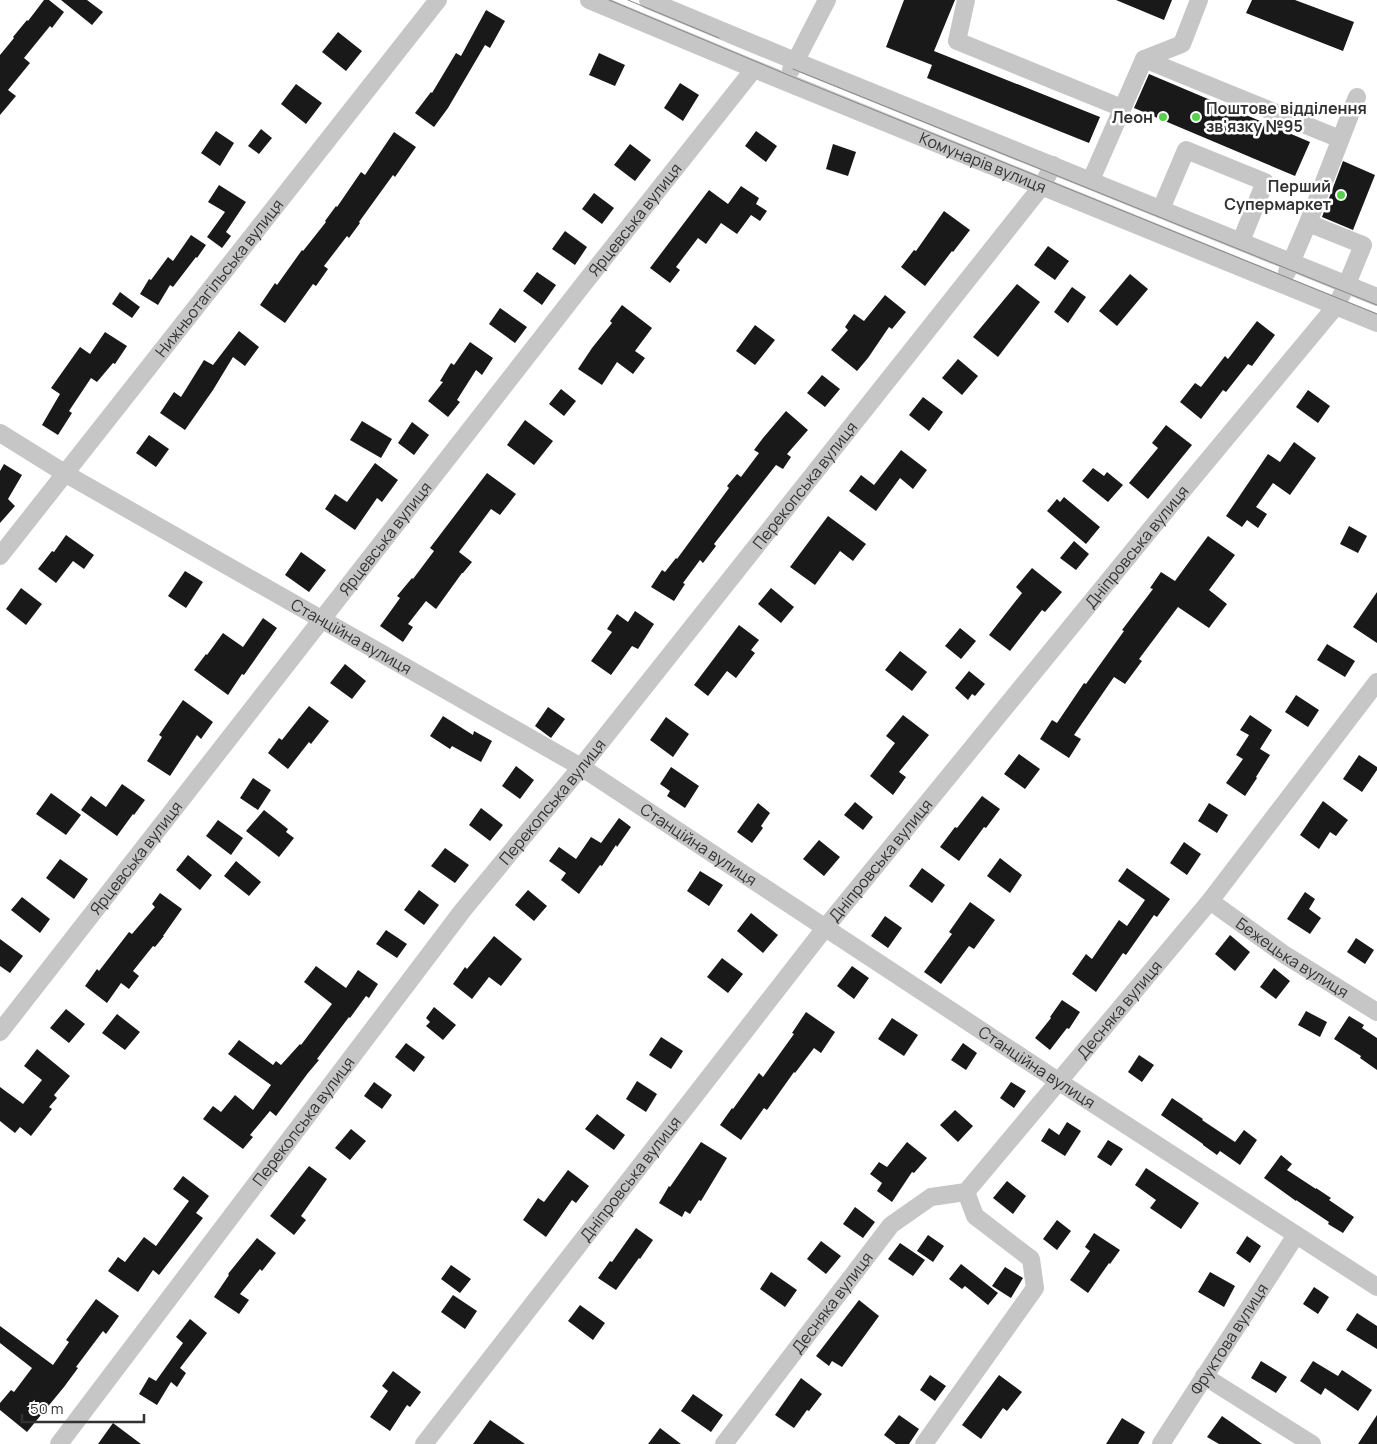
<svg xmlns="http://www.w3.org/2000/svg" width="1377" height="1444" font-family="Manrope,sans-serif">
	<rect width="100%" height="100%" fill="#fff"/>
	<!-- building -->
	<path fill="#191919" d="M44,0H49L64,12L52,28L50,26L24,58L30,63L8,90L16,96L0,115V55L14,38L13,37L27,20L28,21Z
		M61,0H87L103,12L92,25Z
		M904,0H955L934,51L1100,117L1089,143L927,78L932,65L886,47Z
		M1116,0H1172L1164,20Z
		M1252,0H1295L1354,22L1343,51L1246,13Z
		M486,10L505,21L490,48L485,45L448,108L434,127L415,113L431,92L432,93L456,53L461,56Z
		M338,32L362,51L346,71L322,52Z
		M599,53L625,65L615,86L589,75Z
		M1149,74L1310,142L1295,176L1134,108Z
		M680,83L699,95L683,121L664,108Z
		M296,84L322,103L306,124L281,104Z
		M261,129L272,138L259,154L248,146Z
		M216,131L234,143L220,166L201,153Z
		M756,131L777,146L766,162L745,146Z
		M394,132L416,147L395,177L393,175L359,222L360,223L349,238L347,236L324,266L328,269L316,286L313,284L285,323L260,305L275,283L277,285L302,250L303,251L326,222L325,221L336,206L337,207L361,172L365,175Z
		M630,144L651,160L635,181L614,165Z
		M833,144L856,152L848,176L826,169Z
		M1343,161L1375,175L1353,230L1322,217Z
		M219,185L246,202L226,232L231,236L222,248L207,237L225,212L208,202Z
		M741,186L759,198L756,204L767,211L760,221L751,215L737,234L721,223L706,244L698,238L676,267L680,270L670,283L650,268L709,190L728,204Z
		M594,193L614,208L602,224L582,209Z
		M944,211L970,230L953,252L952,251L925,286L901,267L914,250L916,251Z
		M565,231L587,247L575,265L552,249Z
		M191,235L206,245L197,258L196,257L173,287L170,285L158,305L140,294L149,279L151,280L168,257L173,261Z
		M1048,246L1069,261L1055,280L1034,265Z
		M537,272L556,285L542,305L523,291Z
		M1130,274L1148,289L1117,326L1099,311Z
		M1017,284L1040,302L998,357L973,337Z
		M1072,287L1086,297L1068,323L1054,312Z
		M120,292L140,307L132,318L112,304Z
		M885,295L906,312L892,329L889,327L868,358L857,371L831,350L848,330L845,327L854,314L864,321Z
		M622,305L652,328L635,351L645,358L633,374L617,362L602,385L578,369L592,348L612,323L610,321Z
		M500,308L527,327L515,343L489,324Z
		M1257,321L1275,335L1252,366L1248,364L1226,392L1223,390L1201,419L1180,402L1195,383L1201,387L1225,356L1228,359Z
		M755,325L775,340L755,365L736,351Z
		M239,331L259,347L245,366L233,357L213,390L185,430L160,413L174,392L181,397L204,360L213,365Z
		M105,332L127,346L115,364L113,363L97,382L91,378L69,411L72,413L58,435L42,425L60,394L51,388L80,347L90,354Z
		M470,342L493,358L482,375L476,370L457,400L460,402L448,417L428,401L443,382L440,381L451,363L454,365Z
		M958,359L978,376L962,395L942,378Z
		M822,375L840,389L825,407L807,393Z
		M561,389L576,401L564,416L549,404Z
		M1308,390L1330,406L1318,423L1296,407Z
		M923,397L943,412L929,431L909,415Z
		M786,411L808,430L787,454L791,457L783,469L776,465L714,544L716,546L703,563L700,560L683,583L685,584L674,601L651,587L662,570L665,572L676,558L677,559L729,488L727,486L737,474L741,477L759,453L754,450L763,438Z
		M525,420L553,441L534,465L507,445Z
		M362,421L392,439L381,458L350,440Z
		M412,422L429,435L414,455L398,443Z
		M1166,425L1192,445L1148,499L1129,483L1158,448L1152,443Z
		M149,435L169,449L156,467L136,453Z
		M1294,442L1316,458L1290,495L1273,483L1256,507L1267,514L1258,528L1247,520L1242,527L1226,516L1268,454L1280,462Z
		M901,450L927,470L913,489L900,478L876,511L849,491L861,475L874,485Z
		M375,463L398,480L382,502L377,498L355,530L325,509L335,494L347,502Z
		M4,464L22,475L8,499L15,506L0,523V471Z
		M1093,468L1104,476L1107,472L1123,485L1108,502L1082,481Z
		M487,473L516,494L500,515L491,509L459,552L472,562L463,573H462L436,609L426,601L408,624L413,627L403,642L380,626L400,598L397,596L412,578L413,579L434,551L430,548Z
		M1064,497L1100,527L1086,544L1047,511L1057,499L1060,502Z
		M828,516L866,544L853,561L840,551L815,585L790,567Z
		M1349,526L1367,536L1358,553L1340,544Z
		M66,535L94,555L84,569L73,561L56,583L38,569L52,551L54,552Z
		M1208,536L1235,555L1209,590L1227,604L1209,628L1178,607L1139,659L1142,661L1125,684L1114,677L1074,735L1081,739L1069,758L1040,739L1052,720L1057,723L1084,683L1086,684L1124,631L1122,630L1153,589L1150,588L1161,572L1175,581Z
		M1074,541L1089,554L1076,570L1060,558Z
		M301,552L326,570L309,592L285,575Z
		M1032,568L1062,592L1045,612L1042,610L1010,651L989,635L1022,593L1016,587Z
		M185,571L203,582L186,608L168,596Z
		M21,588L42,604L26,625L6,609Z
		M771,588L794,607L781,623L758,604Z
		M1377,592V643L1353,627Z
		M635,611L654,624L638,649L632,646L611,675L591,661L612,632L607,629L617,614L628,622Z
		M263,618L277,628L244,675L242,674L228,695L194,670L206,654L207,655L223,633L243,647Z
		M739,625L759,640L751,650L755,653L736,678L727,671L708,696L694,685Z
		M960,628L976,641L961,659L945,646Z
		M1327,644L1355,661L1345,677L1317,660Z
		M900,651L927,672L912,691L885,670Z
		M345,664L366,681L352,699L330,683Z
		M969,671L985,684L975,696L972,694L968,700L955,688Z
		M1296,695L1319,710L1308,727L1285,712Z
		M183,700L213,722L201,739L197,735L170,776L147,761L162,737L159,735Z
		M309,706L329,721L311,744L309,742L288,769L268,753L279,738L282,740Z
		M548,707L565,719L551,738L535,726Z
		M903,715L929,735L899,772L906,777L893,795L870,776L895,743L886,736Z
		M1250,715L1272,730L1260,749L1270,755L1256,777L1257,778L1245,796L1226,783L1243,759L1236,755L1249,735L1240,730Z
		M443,716L473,735L474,731L492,741L481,762L452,746L450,749L430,736Z
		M666,717L689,734L673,757L650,740Z
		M1019,754L1040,769L1025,789L1004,774Z
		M1359,755L1377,767V770L1362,792L1343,779Z
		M516,766L534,780L520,799L502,786Z
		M671,767L699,786L685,808L667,796L670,791L660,784Z
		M253,778L271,790L258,810L240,798Z
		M122,784L145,800L134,815L133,814L117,836L81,810L91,796L106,807Z
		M51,793L81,815L66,835L36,814Z
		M982,796L1000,809L986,828L984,827L959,861L940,847L955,827L957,828Z
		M1323,801L1348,820L1336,836L1330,832L1319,849L1300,835Z
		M855,802L873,817L863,830L844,815Z
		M758,803L770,813L761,826L763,828L752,843L737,832Z
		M1209,803L1228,815L1217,833L1198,821Z
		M481,808L503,825L490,841L469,825Z
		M264,810L288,829L286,832L294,838L279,857L246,831Z
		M619,818L631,827L617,847L616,845L602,866L600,865L579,894L561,880L566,873L549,861L559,847L576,859L591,837L601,843Z
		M218,820L243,838L231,855L206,836Z
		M819,840L840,857L824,876L803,859Z
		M1184,842L1201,854L1187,875L1170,863Z
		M445,848L469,865L455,883L431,866Z
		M188,855L212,875L200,890L176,870Z
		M1000,858L1022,875L1010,893L987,876Z
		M60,859L88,879L74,899L46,878Z
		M236,861L261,882L249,896L224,876Z
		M922,868L945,885L932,903L909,886Z
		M1127,868L1170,899L1157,917L1154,915L1126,955L1123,953L1096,992L1072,974L1086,954L1092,959L1119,920L1127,926L1145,900L1118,881Z
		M700,871L723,885L709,906L687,891Z
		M419,890L439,905L424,925L404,910Z
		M528,890L547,906L534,921L515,905Z
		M1305,892L1315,899L1309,909L1321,918L1310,934L1287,919Z
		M160,893L182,909L163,936H164L155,947L153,946L133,971L139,976L129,989L121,983L107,1003L85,986L97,969L99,971L129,932L132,934L155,907L152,904Z
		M22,897L50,919L40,933L11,910Z
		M970,902L995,920L974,949L969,946L941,984L924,972L952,934L949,932Z
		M751,913L778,935L763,953L737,931Z
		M885,916L902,928L888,948L871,936Z
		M386,930L407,944L397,958L376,944Z
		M1230,935L1250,952L1235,971L1215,954Z
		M494,936L522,959L501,986L489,977L472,999L453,984L465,967L467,969Z
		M1356,938L1374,950L1365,964L1347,952Z
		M0,939L23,956L10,973L0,966Z
		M722,958L743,974L728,993L707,977Z
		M316,966L346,988L358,970L378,984L369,998L366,996L350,1018L349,1017L317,1059L319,1060L308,1073L276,1116L270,1111L250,1135L253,1137L243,1149L203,1119L213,1106L221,1112L235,1095L253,1110L271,1085L228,1054L239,1040L273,1065L276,1061L281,1065L300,1044L301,1045L332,1004L304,982Z
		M852,966L869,978L854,999L837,986Z
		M1274,968L1290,981L1276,999L1260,987Z
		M1062,1000L1080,1012L1069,1029L1067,1028L1050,1050L1035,1038L1051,1018L1050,1017Z
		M434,1007L456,1025L443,1040L426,1026L430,1022L426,1018Z
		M66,1009L85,1024L69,1043L50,1028Z
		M1306,1011L1327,1022L1320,1037L1298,1025Z
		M806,1012L835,1032L821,1053L814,1048L795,1073L794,1072L767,1110L764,1108L741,1140L720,1125L732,1108L733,1109L759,1073L763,1077L794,1034L792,1033Z
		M117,1014L140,1032L125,1050L102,1033Z
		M1349,1016L1364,1025L1362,1028L1377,1038V1070L1360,1058L1361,1056L1334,1039Z
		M892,1018L918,1035L904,1056L878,1039Z
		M661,1037L683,1051L671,1069L649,1055Z
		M406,1043L425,1057L414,1072L395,1057Z
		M963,1043L977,1053L966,1070L951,1060Z
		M37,1049L70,1076L54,1095L57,1098L49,1107L52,1109L31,1136L20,1127L15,1133L0,1121V1087L23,1104L42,1080L24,1066Z
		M1139,1055L1154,1065L1142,1082L1128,1072Z
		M637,1081L657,1094L646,1112L626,1099Z
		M374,1082L392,1095L382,1109L364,1096Z
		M1011,1082L1026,1091L1014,1108L1000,1098Z
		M1172,1098L1203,1119L1202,1120L1235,1142L1244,1130L1257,1140L1240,1165L1220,1151L1217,1155L1203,1145V1144L1161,1115Z
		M955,1110L973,1126L958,1142L940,1125Z
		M597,1114L625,1135L614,1150L585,1129Z
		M1067,1122L1081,1131L1065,1156L1041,1141L1049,1128L1059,1135Z
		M351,1129L366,1141L350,1160L335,1148Z
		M1108,1140L1123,1149L1111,1166L1097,1157Z
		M701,1142L727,1158L701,1201L699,1200L690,1214L685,1211L682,1217L659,1203L669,1186L670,1187Z
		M907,1142L927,1158L914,1173L912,1172L892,1202L877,1191L882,1183L870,1174L879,1162L887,1167Z
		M1281,1155L1292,1164L1287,1170L1316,1189V1188L1331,1198L1329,1200L1354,1217L1343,1233L1328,1224L1329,1222L1296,1200V1201L1264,1178Z
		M309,1166L327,1179L301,1216L306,1220L294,1235L270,1216Z
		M1146,1168L1199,1203L1181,1229L1150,1208L1156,1200L1135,1185Z
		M568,1170L589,1186L576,1203L572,1200L546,1237L523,1220L538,1198L544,1202Z
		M183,1176L209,1196L196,1213L203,1218L159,1275L153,1270L138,1292L108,1271L118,1257L125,1262L144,1237L156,1246L189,1201L173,1189Z
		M1007,1181L1026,1196L1013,1214L993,1198Z
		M855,1207L875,1222L863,1238L843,1224Z
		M1057,1220L1071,1231L1057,1250L1043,1239Z
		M636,1228L653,1240L640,1259L639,1258L616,1290L598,1278L610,1261L612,1262Z
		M1094,1233L1120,1250L1110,1264L1109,1263L1088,1293L1070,1280L1090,1251L1085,1247Z
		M928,1235L944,1246L933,1262L917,1251Z
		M1247,1236L1261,1246L1250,1263L1236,1253Z
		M257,1238L276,1253L262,1271L260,1269L240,1294L249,1300L239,1314L214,1297L229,1275L228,1274Z
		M821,1241L841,1256L826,1274L807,1259Z
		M900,1243L925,1260L913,1276L888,1259Z
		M961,1264L998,1293L988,1305L965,1286L962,1289L949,1279Z
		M451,1265L471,1279L460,1293L441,1279Z
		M1005,1267L1023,1278L1011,1298L992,1286Z
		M771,1272L797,1290L785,1307L760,1289Z
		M1210,1272L1235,1286L1224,1307L1198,1292Z
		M1314,1287L1329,1297L1318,1314L1303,1304Z
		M453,1295L477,1311L465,1329L441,1312Z
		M96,1299L119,1316L106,1334L103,1331L76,1367L78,1368L64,1387L27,1432L0,1410V1403L11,1390L14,1392L32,1368L0,1343V1326L53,1365L69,1342L66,1340Z
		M859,1300L879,1316L842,1367L832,1361L829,1366L816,1356Z
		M580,1305L605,1323L593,1340L568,1321Z
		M1357,1313L1377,1326V1349L1346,1330Z
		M190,1319L207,1333L180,1368L186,1373L177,1387L171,1382L157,1405L139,1394L149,1377L156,1381L183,1343L176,1337Z
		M1261,1361L1287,1377L1276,1393L1251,1378Z
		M1313,1361L1338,1376L1342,1370L1372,1390L1358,1411L1325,1388L1321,1395L1300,1381Z
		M393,1371L421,1392L410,1407L407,1405L390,1431L370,1417L388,1391L382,1386Z
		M930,1375L946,1386L935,1401L920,1390Z
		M999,1375L1022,1392L1007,1411L1003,1408L981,1439L962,1425Z
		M801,1378L822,1394L809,1411L807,1410L794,1428L775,1415Z
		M693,1394L723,1415L711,1432L681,1411Z
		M899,1415L919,1429L909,1444H896L884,1435Z
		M1377,1415V1444H1358Z
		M1222,1416L1262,1444H1219L1207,1437Z
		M1122,1418L1145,1432L1138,1444H1106Z
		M490,1420L525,1444H473Z
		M113,1423L141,1444H98Z
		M660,1428L681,1444H648Z"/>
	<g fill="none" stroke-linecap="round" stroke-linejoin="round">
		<!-- minor -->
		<g stroke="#c6c6c6" stroke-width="18">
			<path id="s1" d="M589,0L754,69L1377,323"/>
			<path d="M648,0L795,61L1377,297"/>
			<path d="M966,0L957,41L1122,108"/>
			<path d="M1144,59L1182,44L1199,0"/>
			<path d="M791,70L827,0"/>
			<path d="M1091,180L1144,59L1340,139"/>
			<path d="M1161,209L1186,150L1265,182L1241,241"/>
			<path d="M1287,272L1308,223L1357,97"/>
			<path id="s2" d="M0,433L66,474L581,767L1058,1081L1377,1287"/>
			<path id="s3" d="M0,556L438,0"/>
			<path id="s4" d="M1210,901L1285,955L1377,1012"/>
			<path id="s5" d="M0,1032L582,286L754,69"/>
			<path d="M1204,1376L1312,1444"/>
			<path id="s6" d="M59,1444L463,910L581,767L1042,186L1053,165"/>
			<path id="s7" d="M424,1444L825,928L1154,525L1336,306L1347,284L1363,245L1308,223"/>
			<path id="s8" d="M724,1444L891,1225L931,1197L966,1192L1210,901L1377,682"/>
			<path d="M924,1444L1035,1288L1031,1259L975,1216L966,1192"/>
			<path id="s9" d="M1161,1444L1296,1235"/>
		</g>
		<!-- tram -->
		<path stroke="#878787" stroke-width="1" d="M609,0L788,75L1377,314
			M628,0L719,38
			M793,69L1377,305"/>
	</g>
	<!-- markers -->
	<g fill="#57d14c" stroke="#fff" stroke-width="2">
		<circle cx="1163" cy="117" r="5"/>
		<circle cx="1196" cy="117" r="5"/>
		<circle cx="1341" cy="195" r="5"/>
	</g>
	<g text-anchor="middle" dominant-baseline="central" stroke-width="5" stroke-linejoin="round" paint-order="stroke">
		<!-- poi labels -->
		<g font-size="16" font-weight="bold" fill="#323232" stroke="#fff" text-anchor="end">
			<text x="1206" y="108" text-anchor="start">Поштове відділення<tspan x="1206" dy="18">зв'язку №95</tspan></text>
			<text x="1153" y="117">Леон</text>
			<text x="1331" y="186">Перший<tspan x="1331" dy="18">Супермаркет</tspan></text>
		</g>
		<!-- street labels -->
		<g font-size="16" fill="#323232" stroke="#fff">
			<text stroke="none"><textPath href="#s1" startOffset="426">Комунарів вулиця</textPath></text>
			<text stroke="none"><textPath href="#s5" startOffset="1031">Ярцевська вулиця</textPath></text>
			<text stroke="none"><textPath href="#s3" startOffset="354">Нижньотагільська вулиця</textPath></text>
			<text stroke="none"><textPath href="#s6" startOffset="1215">Перекопська вулиця</textPath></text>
			<text stroke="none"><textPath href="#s5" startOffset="626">Ярцевська вулиця</textPath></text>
			<text stroke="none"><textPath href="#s7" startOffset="1146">Дніпровська вулиця</textPath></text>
			<text stroke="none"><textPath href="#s2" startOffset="406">Станційна вулиця</textPath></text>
			<text stroke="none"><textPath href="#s6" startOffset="810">Перекопська вулиця</textPath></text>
			<text stroke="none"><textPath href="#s2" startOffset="811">Станційна вулиця</textPath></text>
			<text stroke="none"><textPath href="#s5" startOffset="221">Ярцевська вулиця</textPath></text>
			<text stroke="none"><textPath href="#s7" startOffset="741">Дніпровська вулиця</textPath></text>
			<text stroke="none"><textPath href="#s4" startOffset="100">Бежецька вулиця</textPath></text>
			<text stroke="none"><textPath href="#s8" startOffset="598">Десняка вулиця</textPath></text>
			<text stroke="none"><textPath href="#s2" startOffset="1216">Станційна вулиця</textPath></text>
			<text stroke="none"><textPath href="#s6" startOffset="405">Перекопська вулиця</textPath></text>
			<text stroke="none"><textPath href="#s7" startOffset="336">Дніпровська вулиця</textPath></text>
			<text stroke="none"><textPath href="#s8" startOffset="178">Десняка вулиця</textPath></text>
			<text stroke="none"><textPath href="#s9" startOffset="125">Фруктова вулиця</textPath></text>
		</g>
	</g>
	<!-- scale -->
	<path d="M22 1414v8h122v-8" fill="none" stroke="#323232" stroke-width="2.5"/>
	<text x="30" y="1414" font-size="15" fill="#323232" stroke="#ffffff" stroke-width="4" paint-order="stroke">50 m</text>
</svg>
